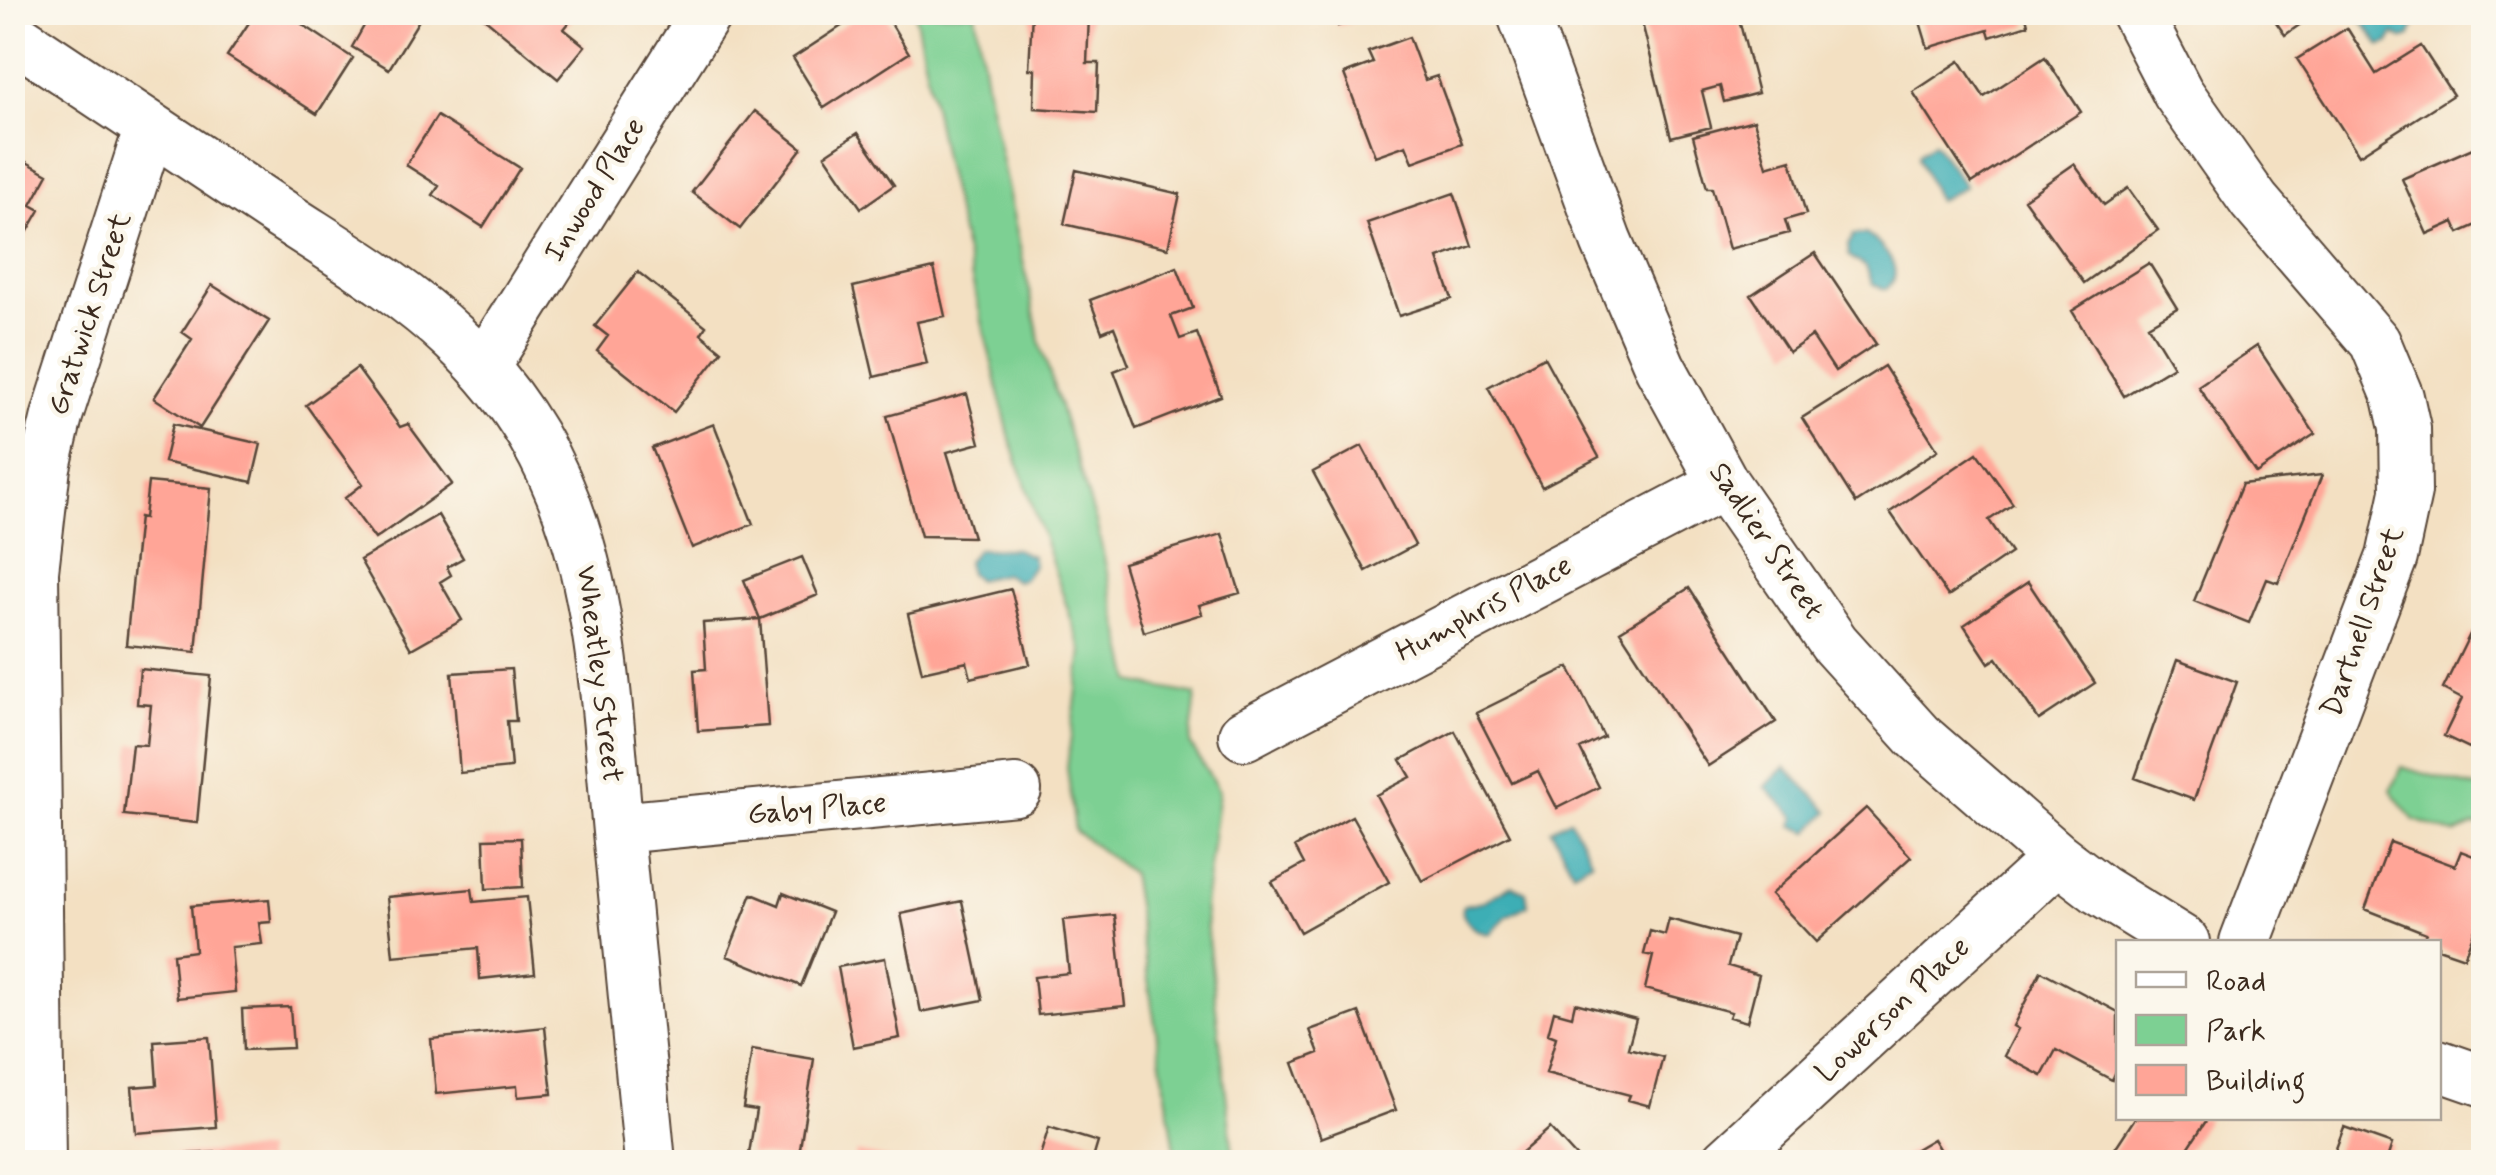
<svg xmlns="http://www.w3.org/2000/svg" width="2496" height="1175" font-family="Mynerve,sans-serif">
	<rect width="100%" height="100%" fill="#fbf7ec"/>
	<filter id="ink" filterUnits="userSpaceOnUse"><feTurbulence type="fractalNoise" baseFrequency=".01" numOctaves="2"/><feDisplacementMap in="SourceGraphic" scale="20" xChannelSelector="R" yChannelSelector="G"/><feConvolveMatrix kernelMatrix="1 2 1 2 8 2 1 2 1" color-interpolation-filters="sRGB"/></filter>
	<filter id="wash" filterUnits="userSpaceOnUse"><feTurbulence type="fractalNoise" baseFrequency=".0048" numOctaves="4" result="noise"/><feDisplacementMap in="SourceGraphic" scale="40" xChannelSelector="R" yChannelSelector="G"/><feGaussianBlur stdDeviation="2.25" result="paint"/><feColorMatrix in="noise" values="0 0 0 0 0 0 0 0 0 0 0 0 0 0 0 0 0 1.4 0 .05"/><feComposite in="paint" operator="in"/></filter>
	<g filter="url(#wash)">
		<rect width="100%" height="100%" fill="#f3e0c2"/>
		<!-- green -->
		<path fill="#7dd093" stroke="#5c7d58" stroke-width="2.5" d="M915,13H975L989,101L1041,346L1096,522L1132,682L1196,695L1190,744L1219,791L1204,905L1234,1162H1177L1131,873L1075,831L1067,767L1082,651L1010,439L944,162Z
			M2401,767L2483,790V826L2475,825L2455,834L2414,820L2391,790Z"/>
		<!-- water -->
		<path fill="#3daeb5" stroke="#3c6c6a" stroke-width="2.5" d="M2373,13L2426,12V13L2422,21H2416L2411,36L2402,39L2394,34L2389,44L2381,46L2361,20Z
			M1934,143L1965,186L1938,201L1918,158L1919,153Z
			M1866,234C1883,245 1908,273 1886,289L1873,285L1866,267L1849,256L1848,245L1854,235Z
			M977,549H1015L1032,556L1034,565L1024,579L1016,581L1004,574L977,580L969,573L967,561Z
			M1785,767L1829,811L1809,832L1792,826L1795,817L1765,787Z
			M1570,819L1592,861L1573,871L1551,829Z
			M1512,885L1526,892L1528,905L1507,916L1490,934C1477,932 1467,924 1462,912L1464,905L1484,901Z"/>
		<g id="blocks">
			<!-- building -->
			<path fill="#ffa597" d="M256,12H284L353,58L317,114L227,56Z
				M372,12H413L421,17L389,69L352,47Z
				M488,12H578L564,29L585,46L558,79L484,18Z
				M863,12H884L909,53L824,108L793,58Z
				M1032,12H1151L1150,19L1089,16L1087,63H1099L1097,112L1034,108L1035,69H1029Z
				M1332,12H1375L1376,13L1338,26Z
				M1664,12H1737L1758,93L1724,102L1720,86L1702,91L1711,127L1671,137L1641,19Z
				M1917,12H2025L2028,25L1990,37L1988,30L1928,48Z
				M2269,12H2318L2285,35Z
				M2347,28L2376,74L2421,46L2453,95L2359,155L2297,59Z
				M1409,37L1425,80L1437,76L1462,144L1413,162L1406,145L1375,156L1344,74L1373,63L1368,52Z
				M2045,57L2081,112L1972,183L1913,92L1960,61L1984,97Z
				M755,111L802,148L740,229L692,192Z
				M437,116L520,168L483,227L433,195L439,186L406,165Z
				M1754,120L1767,167L1791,160L1806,214L1785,220L1789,233L1729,249L1712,188H1707L1693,136Z
				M858,133L894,185L861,208L825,155Z
				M2484,143V222L2459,233L2454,222L2427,234L2402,179Z
				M12,154L48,174L31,205L40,210L12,259Z
				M2074,164L2104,205L2128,188L2158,230L2084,283L2024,199Z
				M1076,170L1180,194L1168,248L1064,224Z
				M1454,193L1472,246L1438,258L1452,299L1399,316L1367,223Z
				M1815,253L1876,344L1835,371L1812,336L1789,352L1751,295Z
				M2149,263L2177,308L2148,325L2173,366L2124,396L2072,311Z
				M1177,267L1193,308L1171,316L1180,339L1197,333L1221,396L1136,429L1114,371L1129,365L1114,327L1102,332L1090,300Z
				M934,268L945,316L917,322L927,364L874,377L853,287Z
				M638,272L706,326L701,334L722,351L674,412L597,351L608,336L595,326Z
				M212,285L269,321L200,428L154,398L192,339L182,332Z
				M2257,346L2315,434L2256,473L2198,386Z
				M1544,357L1599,457L1542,487L1488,387Z
				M1884,366L1938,450L1856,503L1802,418Z
				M357,368L400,427L408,424L452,484L375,539L345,498L363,484L306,405Z
				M967,394L980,443L947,452L973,537L921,536L887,416Z
				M173,424L261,444L252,482L164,462Z
				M714,424L753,524L692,548L652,448Z
				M1362,446L1415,545L1366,571L1313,472Z
				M1977,453L2013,504L1989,520L2011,553L1948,596L1890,512Z
				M2322,475L2278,583L2267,579L2249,623L2194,601L2242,484Z
				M148,482L211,488L196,652L126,645L139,517L144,518Z
				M438,515L463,558L447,567L451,575L440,582L462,620L411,649L360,560Z
				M1222,534L1240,593L1199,605L1202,614L1144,632L1123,563Z
				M802,557L818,595L760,619L744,580Z
				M2028,582L2095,683L2039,720L1997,658L1989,663L1964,625Z
				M1689,588L1776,722L1708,766L1620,631Z
				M1011,589L1030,664L971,678L967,662L922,672L908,614Z
				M760,619L768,726L698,731L694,670L706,669L703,623Z
				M2470,634L2484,640V755L2444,736L2462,699L2443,689Z
				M2177,660L2237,682L2194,800L2135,778Z
				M1569,667L1604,737L1580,749L1599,787L1557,808L1538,771L1512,783L1476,713Z
				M140,669L211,676L197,823L124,815L132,744L147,745L151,705L137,704Z
				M511,669L516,721H507L511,768L460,773L452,673Z
				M1455,731L1510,835L1422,881L1376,795L1411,777L1401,760Z
				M1866,808L1911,857L1816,942L1771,894Z
				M1352,816L1389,882L1300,932L1272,882L1304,864L1295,847Z
				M521,838L523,887L486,889L484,839Z
				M2390,842L2455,866L2461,851L2484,860V906L2464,957L2438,948V942H2422L2426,933L2365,909Z
				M472,889L474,902L527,897L535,973L480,979L478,948L393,956L387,897Z
				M783,893L831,912L801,986L727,956L752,894L779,905Z
				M269,899L271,922L259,923L262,944L231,947L235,992L177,998L173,954L195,951L191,906Z
				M962,901L983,1000L921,1012L901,914Z
				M1115,915L1125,1006L1038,1015L1034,977L1069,973L1063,920Z
				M1669,919L1736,937L1728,966L1759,975L1747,1022L1729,1017L1731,1012L1645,989L1653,956L1644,954L1650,931L1665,935Z
				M885,958L900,1038L853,1047L838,967Z
				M2041,971L2118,1012V1067L2112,1080L2056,1050L2042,1076L2004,1056L2018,1029L2013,1026Z
				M1575,1003L1636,1019L1628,1048L1663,1057L1650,1106L1628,1100L1630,1095L1546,1073L1556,1037L1548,1034L1554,1011L1572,1016Z
				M290,1007L293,1048L244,1050L242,1009Z
				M1359,1012L1396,1110L1321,1138L1293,1063L1319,1053L1310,1030Z
				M545,1027L552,1094L518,1097L517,1086L436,1094L431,1039Z
				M209,1037L216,1127L136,1133L132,1087L157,1085L154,1041Z
				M752,1049L814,1059L798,1161L749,1154L756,1110L743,1108Z
				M2135,1118H2208L2179,1162H2106Z
				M1049,1127L1098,1142L1092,1162H1038Z
				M2344,1127L2392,1144L2386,1162H2331Z
				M1550,1128L1581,1162H1511Z
				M1933,1139L1947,1162H1894Z
				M2273,1149L2307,1162H2268Z
				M265,1150V1162H127L126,1157Z
				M856,1152L900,1161L899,1162H854Z
				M523,1156V1162H479V1160Z"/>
		</g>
	</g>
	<g filter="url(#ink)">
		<use href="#blocks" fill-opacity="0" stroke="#574537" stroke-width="2.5"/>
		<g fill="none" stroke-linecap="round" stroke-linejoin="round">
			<defs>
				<path id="street" d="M1522,12L1606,241L1660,367L1724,484L1834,643L1918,736L2058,858L2100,890L2184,942
					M2136,12L2178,93L2254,201L2375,342L2398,397L2405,428L2406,492L2392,557L2245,942
					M12,35C100,94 188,152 276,211C337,251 401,288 454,338C601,475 601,647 618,832C629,942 639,1052 650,1162
					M483,368L707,12
					M1244,735L1724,484
					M618,828L1016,790
					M2438,1065L2484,1081
					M40,1162L33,571L45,467L57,416L150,127
					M1727,1162L2058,858"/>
			</defs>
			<!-- street casing -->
			<use href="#street" stroke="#574537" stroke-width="54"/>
			<!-- street -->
			<use href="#street" stroke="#fff" stroke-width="50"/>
		</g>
	</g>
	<g text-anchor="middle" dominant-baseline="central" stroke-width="9" stroke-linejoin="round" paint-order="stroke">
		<!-- street labels -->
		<g font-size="30" fill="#3b2a1e" stroke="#fbf7ec">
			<text transform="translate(595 190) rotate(-58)">Inwood Place</text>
			<text transform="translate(90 314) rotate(-72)">Gratwick Street</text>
			<text transform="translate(1766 541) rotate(56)">Sadlier Street</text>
			<text transform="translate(1484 609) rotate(-28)">Humphris Place</text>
			<text transform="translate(2363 622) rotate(-71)">Dartnell Street</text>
			<text transform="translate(599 674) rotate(83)">Wheatley Street</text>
			<text transform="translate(817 809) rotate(-5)">Gaby Place</text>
			<text transform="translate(1893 1010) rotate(-43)">Lowerson Place</text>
		</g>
	</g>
	<!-- margin -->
	<rect width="2496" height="1175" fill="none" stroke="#fbf7ec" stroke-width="50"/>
	<!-- legend -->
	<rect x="2116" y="940" width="325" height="180" fill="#fbf7ec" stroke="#aea59a" stroke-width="2.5"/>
	<rect x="2136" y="972" width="50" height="15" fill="#ffffff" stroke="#aea59a" stroke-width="2.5"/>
	<text x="2206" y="990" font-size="30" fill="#3b2a1e">Road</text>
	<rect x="2136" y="1015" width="50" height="30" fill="#7dd093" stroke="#aea59a" stroke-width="2.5"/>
	<text x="2206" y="1040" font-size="30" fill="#3b2a1e">Park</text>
	<rect x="2136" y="1065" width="50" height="30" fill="#ffa597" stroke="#aea59a" stroke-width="2.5"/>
	<text x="2206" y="1090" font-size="30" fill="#3b2a1e">Building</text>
</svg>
